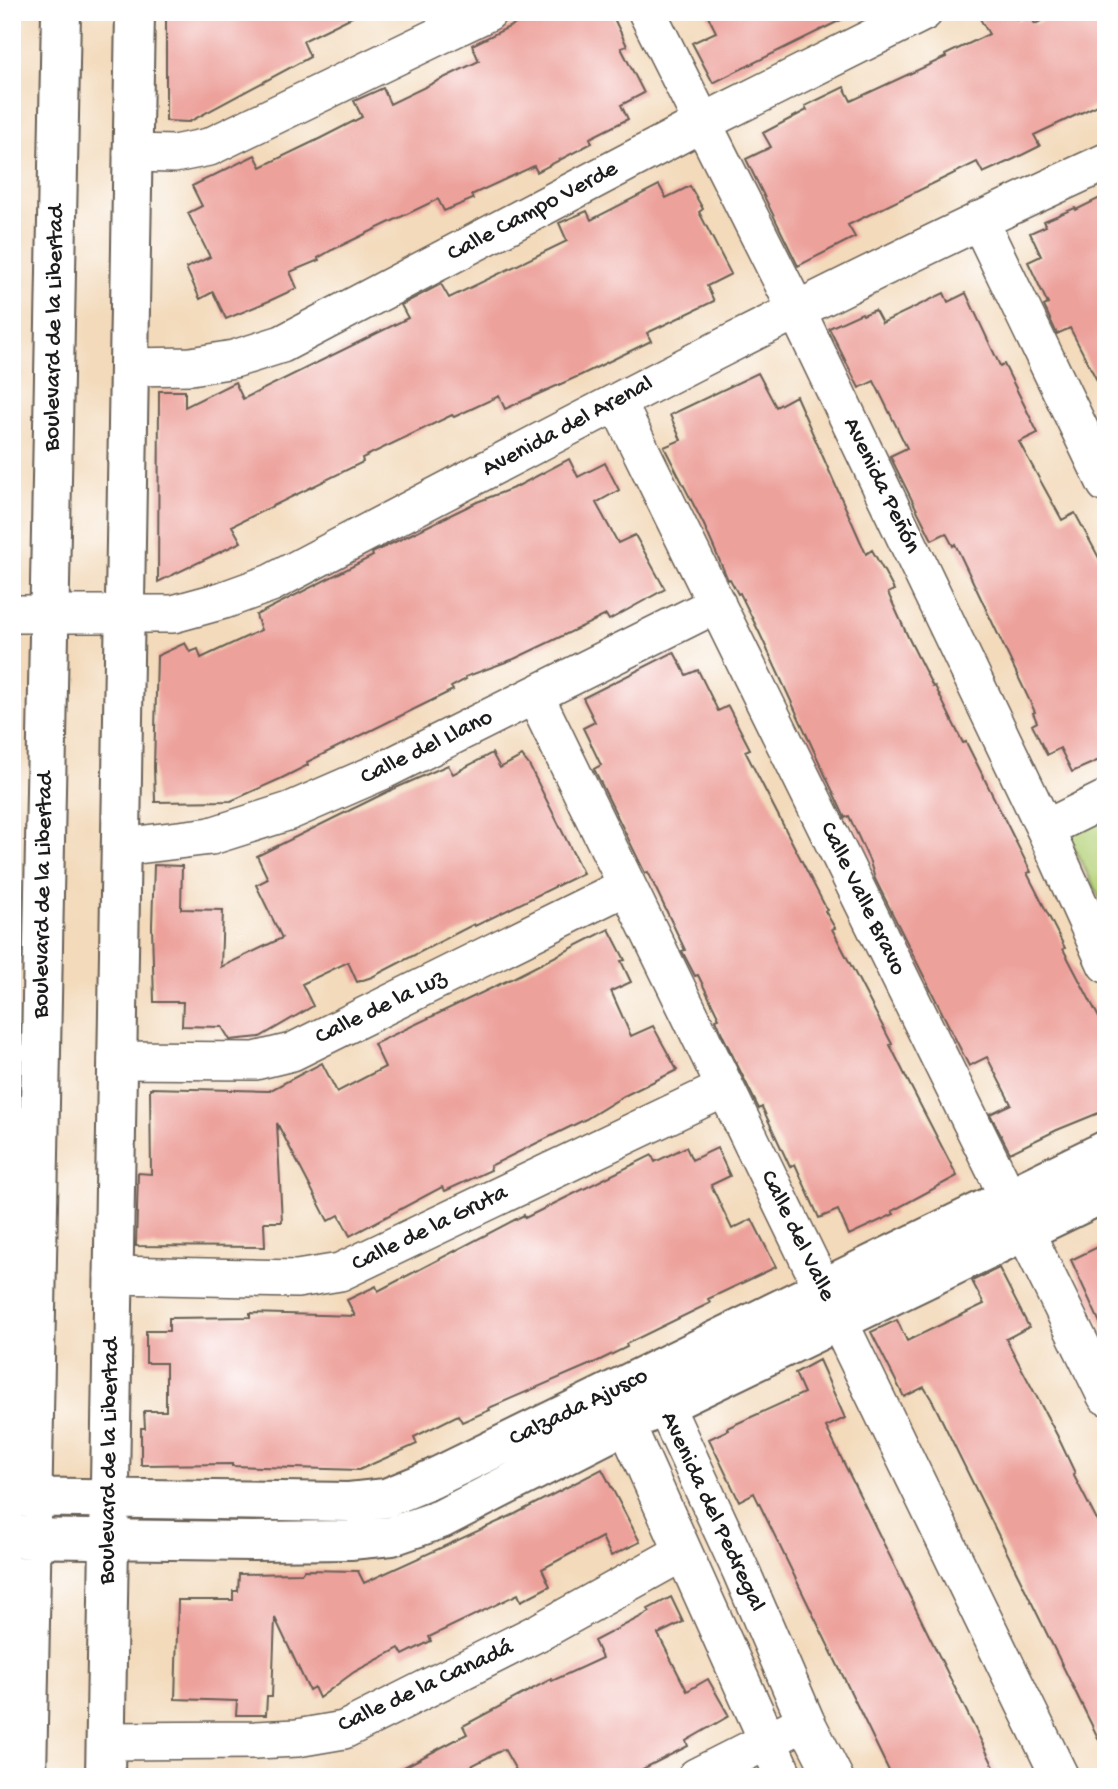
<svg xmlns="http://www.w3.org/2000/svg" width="1118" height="1789" font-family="'Gochi Hand',sans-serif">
	<rect width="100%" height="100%" fill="#fff"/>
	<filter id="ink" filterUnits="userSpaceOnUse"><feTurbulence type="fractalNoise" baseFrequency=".0143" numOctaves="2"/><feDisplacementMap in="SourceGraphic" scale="14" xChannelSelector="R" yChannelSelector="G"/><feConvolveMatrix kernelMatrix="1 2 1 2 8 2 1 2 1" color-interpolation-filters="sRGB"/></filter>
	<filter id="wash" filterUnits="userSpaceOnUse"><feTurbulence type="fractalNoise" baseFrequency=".00686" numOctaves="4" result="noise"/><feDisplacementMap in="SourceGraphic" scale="28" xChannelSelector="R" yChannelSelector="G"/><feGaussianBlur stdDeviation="1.57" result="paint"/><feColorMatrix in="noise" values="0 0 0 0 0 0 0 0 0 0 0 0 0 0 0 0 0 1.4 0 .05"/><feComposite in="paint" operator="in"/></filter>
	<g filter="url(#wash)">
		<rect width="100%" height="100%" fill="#f3dabb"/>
		<!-- green -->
		<path fill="#b5d279" stroke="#68774a" stroke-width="2" d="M1106,813V911L1066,831Z"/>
		<g id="blocks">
			<!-- building -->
			<path fill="#eda19b" d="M166,12H362L303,41L310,57L189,122L166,121Z
				M540,12H611L627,46L621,48L644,93L621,105L628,119L590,138L592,143L537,172L534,166L471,195L473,199L444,211L438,199L332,250L318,258L319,260L290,272L297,288L269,301L226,319L213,292L200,299L186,268L210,257L188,213L202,206L192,186L255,155L261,167L319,139L362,117L354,101L383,88L390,104L479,61L472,45Z
				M706,12H857L713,83L692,43L716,32Z
				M976,12H1013L1017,20L1030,15L1035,24L1059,12H1106V101L1034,135L1040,146L1014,159L983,173L977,162L848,225L855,237L798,266L746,159L771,147L763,133L807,110L805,106L844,87L851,101L946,57L945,55L989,34Z
				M659,185L666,198L690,186L703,209L699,212L731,274L707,286L714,301L647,333L651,341L581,375L505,409L499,396L454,417L452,415L362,458L363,462L232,526L241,542L158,582L159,391H185V407L235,382L243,399L408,318L401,305L441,284L449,298L567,241L559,223L587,211L591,220Z
				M1106,195V398L1070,328L1057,334L1044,306L1048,304L1028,262L1041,256L1030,233L1046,226L1044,221L1075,208L1076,210Z
				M944,293L948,302L966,293L1000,366L1004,364L1038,433L1019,442L1062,520L1075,513L1106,571V757L1072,772L1060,748L1047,755L1032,725L1037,722L1033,713L1035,712L955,544L953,546L946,533L932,540L890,456L907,448L874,381L859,388L829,328L862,313L863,315L875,310L882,323Z
				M758,373L776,407L796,396L866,554L872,550L885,573L894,590L888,593L909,639L933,687L935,686L963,743L966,742L1031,872L1027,873L1065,948L1063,949L1106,1031V1110L1057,1130L1010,1153L990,1114L1011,1104L987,1057L969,1066L875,879L870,862L849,816L845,818L760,634L740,593L738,594L730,579L728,580L704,525L664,447L681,440L670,415Z
				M569,459L578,477L605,463L619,490L596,503L618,543L635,535L665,589L609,620L606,615L514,659L465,677L466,679L451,687L453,690L307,762L308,765L280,779L231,801L155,802L154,767L157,656L185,643L190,652L198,649L201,658L261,630L256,615L373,556L372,553L397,541L477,502L516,487Z
				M674,652L686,675L698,670L718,711L728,706L750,749L745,751L827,910L825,911L835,928L832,929L892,1044L890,1045L908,1081L957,1176L892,1211L894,1214L849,1235L838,1210L819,1218L795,1164L790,1167L762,1107L759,1109L723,1036L716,1019L719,1018L698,975L695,976L682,951L685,950L648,872L645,873L594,769L601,765L583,728L595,722L583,698Z
				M492,753L500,768L522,756L529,765L583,873L475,926L474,924L372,977L357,982L348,962L302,984L313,1006L260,1037L230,1040L222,1027L182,1026L183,1002H154L152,926L154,865L182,866L181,909L223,910L221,967L282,938L256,885L268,879L257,856L389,791L448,765L453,774Z
				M609,929L625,960L621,961L631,982L611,991L631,1036L653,1026L677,1070L624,1096L586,1119L490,1166L491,1170L445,1191L442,1187L350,1236L339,1215L328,1221L277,1123L282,1222H264L265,1247L136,1246L138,1173L151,1174L150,1088L269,1091L322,1063L337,1092L385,1067L374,1044L515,977Z
				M686,1147L692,1160L717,1148L730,1176L711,1185L732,1229L752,1219L776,1267L708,1299L710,1303L626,1344L627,1347L598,1361L489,1408L490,1410L462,1422L458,1415L414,1437L417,1444L359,1470L232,1466V1464L141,1465V1428H145L144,1411H166V1363H146V1331H169V1318L250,1317V1313L355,1316L347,1300L376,1286L378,1291L524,1215L525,1218L652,1155L655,1162Z
				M1106,1243V1336L1071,1260Z
				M999,1268L1029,1327L1006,1339L1057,1435L1075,1473L1073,1474L1106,1538V1754L933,1402L924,1387L904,1397L871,1332L897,1320L907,1341L984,1304L972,1281Z
				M819,1360L845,1418L826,1427L999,1777H892L754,1493L739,1501L709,1439L728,1430L727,1428L804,1393L795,1373Z
				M602,1469L640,1542L611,1556L602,1537L542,1569L550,1586L521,1601L518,1594L429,1637L431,1641L403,1655L399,1648L354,1672L319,1698L314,1687L309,1690L275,1618L272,1697H267L266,1715H236L237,1701L175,1699L178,1600H233V1591H238L239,1574L302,1573L304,1570L358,1571L364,1583L515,1514Z
				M671,1597L683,1622L658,1634L687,1691L708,1679L729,1716L686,1741L688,1746L627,1777H520L504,1749L450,1777H385L467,1734L463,1726L551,1679L552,1681L602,1658L594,1641L650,1612L648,1609Z"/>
		</g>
	</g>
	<g filter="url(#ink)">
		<use href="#blocks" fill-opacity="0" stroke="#675e54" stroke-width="2"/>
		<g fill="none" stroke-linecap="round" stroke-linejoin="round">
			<defs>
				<path id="minor" d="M647,12L796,309L1045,829L1106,964
					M132,153L174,154L209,147L488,12
					M979,220L1106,484
					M129,367L191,366L234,359L282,344L702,123L924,12
					M617,402L1106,1396
					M12,614H173L224,600L271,583C547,438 822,291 1106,162
					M535,696L1060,1777
					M1045,829L1106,799
					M121,847L211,836L290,811L382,771L717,604
					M117,1060L255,1061L292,1052L627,886
					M113,1275L297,1279L340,1272L725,1088
					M106,1741L255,1740L297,1738L344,1730L541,1631L683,1552
					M696,1777L789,1730
					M784,1777L626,1424L630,1383L665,1406L741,1571L806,1722L834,1777"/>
				<path id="tertiary" d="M12,1497L349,1502L386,1498L430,1480L1106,1150
					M12,1538L252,1541L350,1540L392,1536L441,1519L626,1424L1106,1192
					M27,1777L61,12
					M105,1777L135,12"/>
			</defs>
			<!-- minor casing -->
			<use href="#minor" stroke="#675e54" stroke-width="40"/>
			<!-- tertiary casing -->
			<use href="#tertiary" stroke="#675e54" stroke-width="42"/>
			<!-- minor -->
			<use href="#minor" stroke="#fff" stroke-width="37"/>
			<!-- tertiary -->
			<use href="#tertiary" stroke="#fff" stroke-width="38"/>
		</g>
	</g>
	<g text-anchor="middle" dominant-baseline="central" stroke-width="7" stroke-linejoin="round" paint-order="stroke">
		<!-- street labels -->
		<g font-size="24" fill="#1c1c1c" stroke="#fff">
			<text transform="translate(533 212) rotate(-28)">Calle Campo Verde</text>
			<text transform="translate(55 328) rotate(-89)">Boulevard de la Libertad</text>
			<text transform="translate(568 427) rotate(-28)">Avenida del Arenal</text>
			<text transform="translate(881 486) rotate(64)">Avenida Peñón</text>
			<text transform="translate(427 748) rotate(-26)">Calle del Llano</text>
			<text transform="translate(44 895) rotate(-89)">Boulevard de la Libertad</text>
			<text transform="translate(862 899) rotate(64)">Calle Valle Bravo</text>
			<text transform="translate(381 1008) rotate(-26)">Calle de la Luz</text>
			<text transform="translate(430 1229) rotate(-26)">Calle de la Gruta</text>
			<text transform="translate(797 1236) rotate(64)">Calle del Valle</text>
			<text transform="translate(579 1408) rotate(-26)">Calzada Ajusco</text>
			<text transform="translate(110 1461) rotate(-89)">Boulevard de la Libertad</text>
			<text transform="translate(712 1512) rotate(65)">Avenida del Pedregal</text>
			<text transform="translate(426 1687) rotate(-25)">Calle de la Canadá</text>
		</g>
	</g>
	<!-- margin -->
	<rect width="1118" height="1789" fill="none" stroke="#fff" stroke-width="42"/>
</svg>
